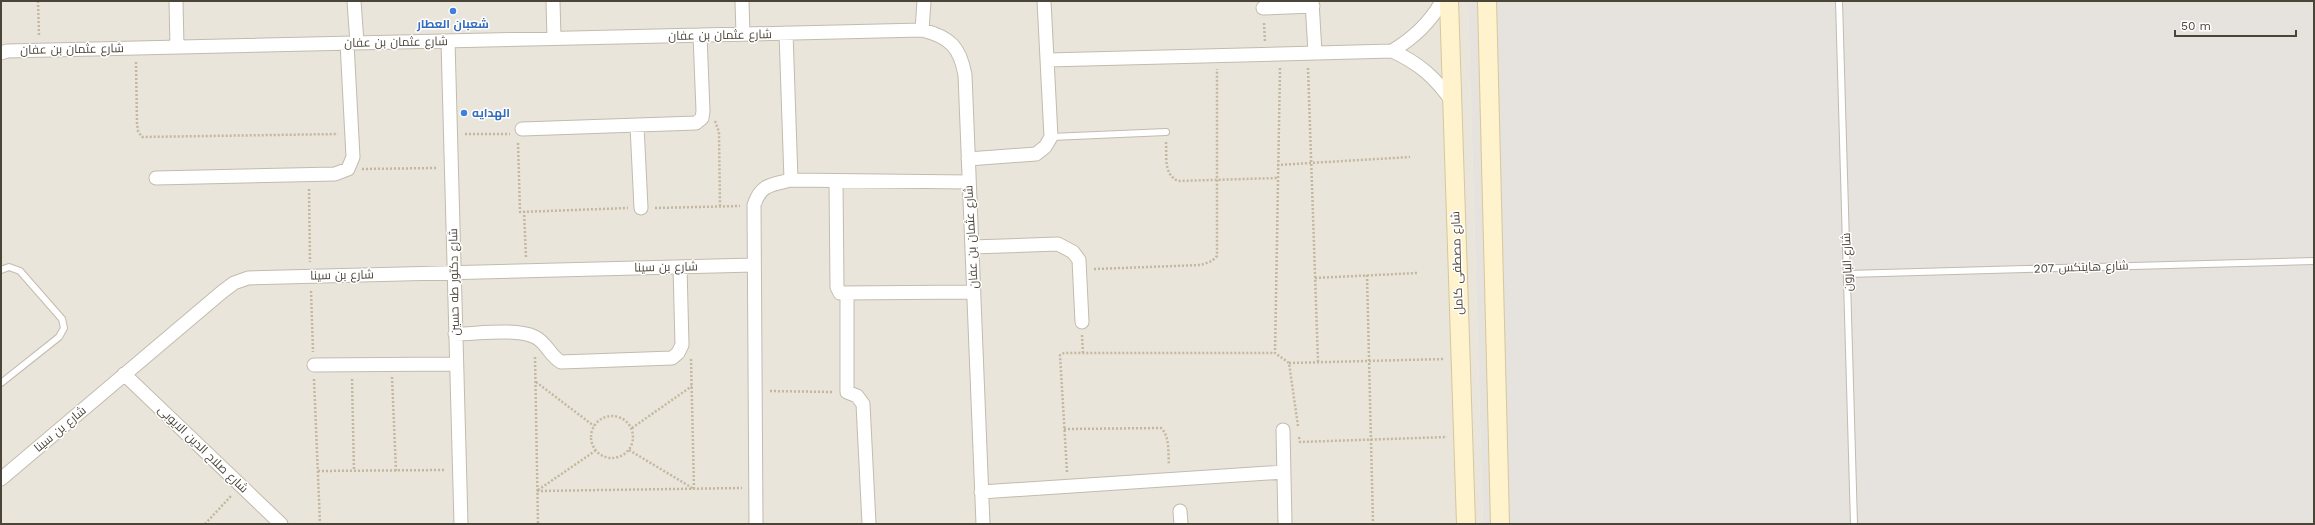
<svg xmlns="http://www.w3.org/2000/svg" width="2315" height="525" font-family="'Work Sans',Cairo,sans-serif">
	<rect width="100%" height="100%" fill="#f6f3ec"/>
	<!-- residential -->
	<path fill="#eae5da" d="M1,1H1468L1483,524H1Z"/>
	<!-- industrial -->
	<path fill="#e6e2dd" d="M1468,1H2314V524H1483Z"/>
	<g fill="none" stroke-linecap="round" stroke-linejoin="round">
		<defs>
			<path id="lane" d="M1839,1L1854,524
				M1051,137L1166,132
				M1,270L9,267L20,271L62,319L64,328L59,337L1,383
				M1847,274L2314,261"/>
			<path id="street" d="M176,1L177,47
				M354,1L357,43
				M553,1L554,38
				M742,1L743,34
				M1312,1L1315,53
				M1263,8L1313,6
				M922,30L924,1
				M786,33L791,180
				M448,41L461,524
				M1392,51C1414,38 1430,23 1442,1
				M1,53L7,51L922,30C950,37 960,47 965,75L983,524
				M1047,60L1392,51C1419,63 1436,78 1453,103
				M637,126L641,208
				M522,129L696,123L702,118L703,111L700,35
				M968,159L1036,154L1045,147L1051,137L1044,1
				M156,178L335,174L348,169L353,157L347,43
				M836,181L837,287L840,293L974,292
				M972,247L1058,244L1073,252L1079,260L1082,322
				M847,295V392L857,396L863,404L869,524
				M455,334C477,334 516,328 535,337C547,343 550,356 561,362L672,358L678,353L682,345L680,267
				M314,365L456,364
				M124,374L281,524
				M1283,430L1285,524
				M1,479L222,292L234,283L248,278L754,265
				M981,492L1284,472
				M1180,511L1181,524
				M756,524L754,205C761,184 771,185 791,180L968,182"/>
			<path id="secondary" d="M1449,1L1466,524
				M1487,1L1500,524"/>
		</defs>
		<!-- lane casing -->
		<use href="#lane" stroke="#c2bbae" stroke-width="8"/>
		<!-- street casing -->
		<use href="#street" stroke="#c2bbae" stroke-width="15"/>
		<!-- secondary casing -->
		<use href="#secondary" stroke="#d6c79b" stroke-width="20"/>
		<!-- path -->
		<path stroke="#c4b79f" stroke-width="2.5" stroke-dasharray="2 2" stroke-linecap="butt" d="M38,1L39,36
			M1264,23L1265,42
			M136,62L137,123L138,131L142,137L338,134
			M1280,68L1275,353L1289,363L1298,426
			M1308,68L1318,362
			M715,121L719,132L720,206
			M465,134H510
			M1166,142C1167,156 1163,174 1178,181L1277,178
			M518,143L520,212L628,208
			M1277,165L1410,157
			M362,169L437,168
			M309,189L310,262
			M655,208L740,206
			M524,211L526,258
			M1094,269L1201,265L1212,261L1217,256V69
			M1367,275L1373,524
			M1315,278L1417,273
			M311,291L313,352
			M1082,335L1083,353
			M535,357L538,524
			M691,359L694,489
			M1289,363L1444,359
			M392,377L396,471
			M314,379L320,524
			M352,379L354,471
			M536,382L594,426
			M770,391L833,392
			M591 437a21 21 0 1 1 42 0a21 21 0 1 1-42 0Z
			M632,428L692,386
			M1064,429L1161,428C1170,436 1168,453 1169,465
			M1299,437L1300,442L1447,437
			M629,450L694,489
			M318,471L445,470
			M1067,472L1060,355L1064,353H1275
			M538,490L595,451
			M537,491L742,488
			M205,524L231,496"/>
		<!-- lane -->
		<use href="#lane" stroke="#fff" stroke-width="6"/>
		<!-- street -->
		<use href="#street" stroke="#fff" stroke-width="13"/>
		<!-- secondary -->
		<use href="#secondary" stroke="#fff3cd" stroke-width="18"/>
	</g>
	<!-- markers -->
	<g fill="#3f7fe0" stroke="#fff" stroke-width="1.5">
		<circle cx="453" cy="11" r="4"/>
		<circle cx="464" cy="113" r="4"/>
	</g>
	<g text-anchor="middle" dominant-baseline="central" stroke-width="3" stroke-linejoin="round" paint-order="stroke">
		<!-- shop labels -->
		<g font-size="12" font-weight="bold" fill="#366cbe" stroke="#fff">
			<text x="453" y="24">شعبان العطار</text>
			<text x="472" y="113" text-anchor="start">الهدايه</text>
		</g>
		<!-- street labels -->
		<g font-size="12" fill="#4b4439" stroke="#fff">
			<text transform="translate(720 35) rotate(-1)">شارع عثمان بن عفان</text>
			<text transform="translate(396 42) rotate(-1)">شارع عثمان بن عفان</text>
			<text transform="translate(72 49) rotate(-1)">شارع عثمان بن عفان</text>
			<text transform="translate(971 237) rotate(-93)">شارع عثمان بن عفان</text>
			<text transform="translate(1847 262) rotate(-92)">شارع البارون</text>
			<text transform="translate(1457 263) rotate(-92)">شارع مصطفى كامل</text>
			<text transform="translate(666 267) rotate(-1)">شارع بن سينا</text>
			<text transform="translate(2081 267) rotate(-2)">شارع هايتكس 207</text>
			<text transform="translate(342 275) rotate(-1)">شارع بن سينا</text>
			<text transform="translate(454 282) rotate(-91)">شارع دكتور طه حسين</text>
			<text transform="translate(60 429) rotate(-40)">شارع بن سينا</text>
			<text transform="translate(203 449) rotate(44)">شارع صلاح الدين الايوبى</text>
		</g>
	</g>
	<!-- border -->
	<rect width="2315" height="525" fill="none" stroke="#4b4439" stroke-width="4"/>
	<!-- scale -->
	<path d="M2175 30v6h121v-6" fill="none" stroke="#4b4439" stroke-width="2"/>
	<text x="2181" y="30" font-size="12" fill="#4b4439" stroke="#ffffff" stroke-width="3" paint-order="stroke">50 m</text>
</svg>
